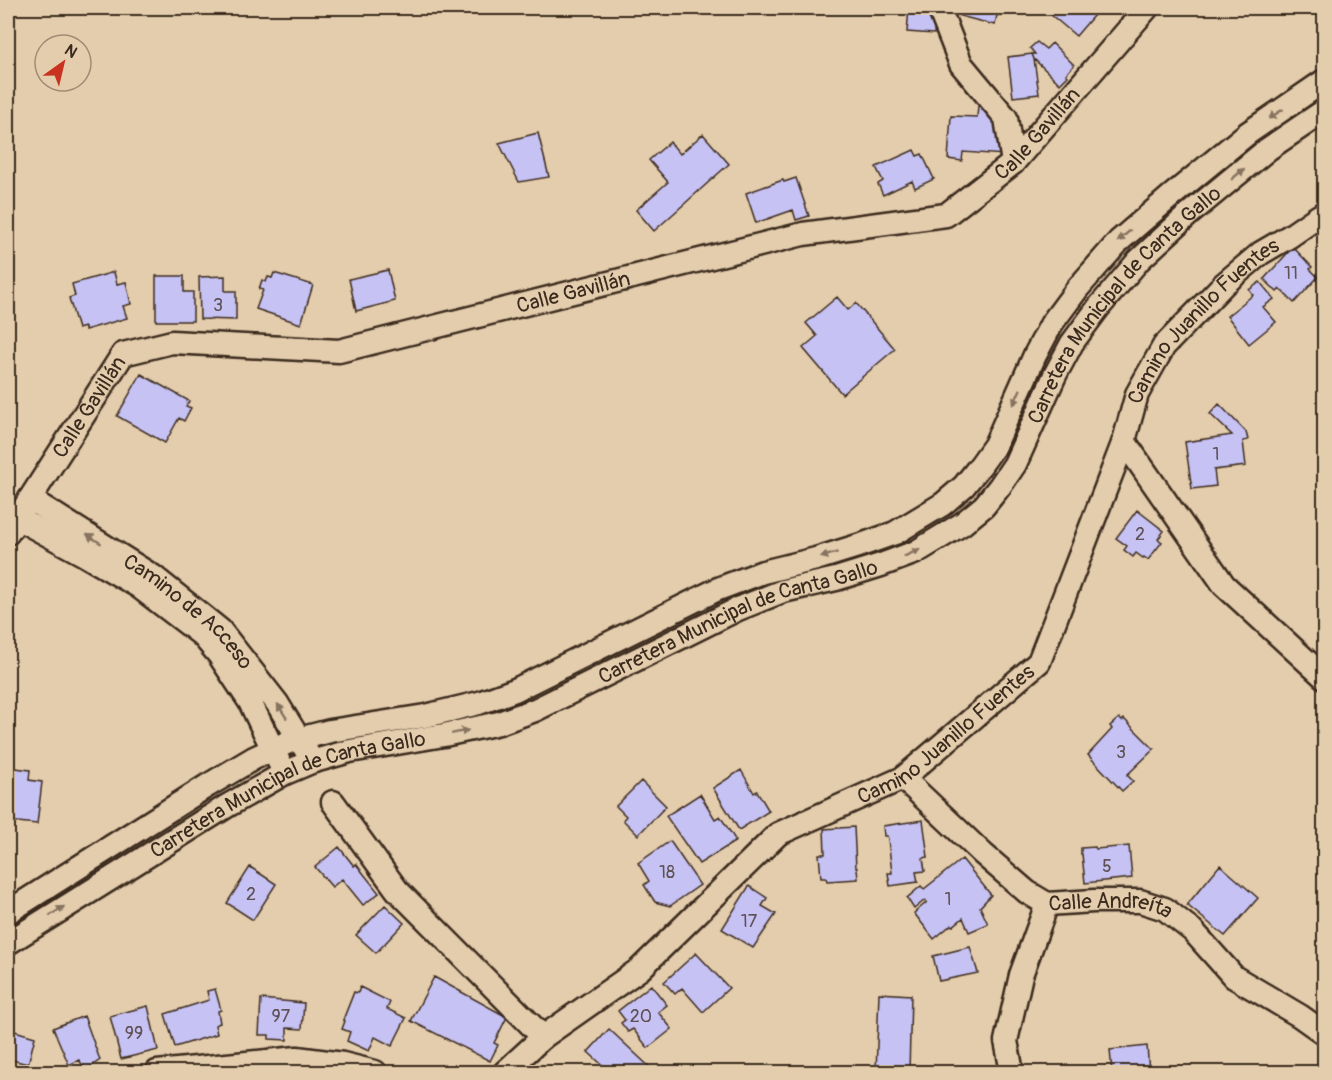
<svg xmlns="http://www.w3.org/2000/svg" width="1332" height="1080" font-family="Pangolin,sans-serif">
	<rect width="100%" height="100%" fill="#e4cdad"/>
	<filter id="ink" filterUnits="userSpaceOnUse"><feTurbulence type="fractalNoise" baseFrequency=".0167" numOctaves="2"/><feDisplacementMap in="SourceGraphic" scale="12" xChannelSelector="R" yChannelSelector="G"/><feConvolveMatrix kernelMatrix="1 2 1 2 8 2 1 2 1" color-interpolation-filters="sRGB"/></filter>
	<g filter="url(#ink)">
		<!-- building -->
		<path fill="#c6c2f4" stroke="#3b2a1e" stroke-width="1.5" d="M909,8H937L934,34L907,32Z
			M962,8H1003L1001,15H997L995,25L960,16Z
			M1055,8H1100L1076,36L1050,14Z
			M1037,42L1046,49L1052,43L1074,65L1066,74L1068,76L1060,84L1034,59L1032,54H1035L1030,48Z
			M1032,54L1034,59L1039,94L1013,97L1008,57Z
			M978,106H991L1005,155L963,152L962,161L948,159L951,116L977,117Z
			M538,133L549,177L519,182L499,143Z
			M703,134L729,164L654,231L636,210L668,182L649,160L670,142L680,154Z
			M914,150L917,156L922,154L934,179L915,188L912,181L883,195L878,184L883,181L876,167Z
			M796,178L809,216L796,220L793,210L756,223L746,193L783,180L784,182Z
			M1293,247L1312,267L1310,269L1318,277L1294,303L1280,289L1277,292L1264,279Z
			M388,270L395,301L356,311L349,279Z
			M114,272L117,284L126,282L131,304L123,306L127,318L85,330V327L78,329L69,298L75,296L72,284Z
			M274,273L313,285L301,324L256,309L263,290L259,289L262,280L266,282L268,277L272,278Z
			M156,276H184V292H193V321H156Z
			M225,276V291H236V320L200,319L199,277Z
			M1260,282L1274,299L1263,307L1276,322L1249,344L1227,316L1253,295L1249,290Z
			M837,297L848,310L856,303L895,349L842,394L803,348L817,336L806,323Z
			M141,374L189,401L186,406L191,408L184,421L179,418L165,443L117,416Z
			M1219,404L1246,432L1248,440L1243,441L1246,466L1214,470L1216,486L1192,489L1185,442L1232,435L1210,414Z
			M1324,419V458L1318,420Z
			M1137,510L1164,531L1158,539L1162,542L1148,560L1144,557L1143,558L1136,553L1133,557L1124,550L1127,546L1116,538Z
			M1119,718L1122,721L1124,719L1154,749L1127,775L1133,781L1122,791L1088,755L1112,729L1110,726Z
			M8,767L30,770L29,780L42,782L37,824L8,821Z
			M741,770L754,793L757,791L769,811L739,830L713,788Z
			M641,781L666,806L638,835L623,820L626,816L616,806Z
			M700,794L715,819L720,816L736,841L699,864L666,816Z
			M923,820L928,857L923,858L925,871L916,872L918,882L890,886L888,873H892L888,839L887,836H884L883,826Z
			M854,827L856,868H857L858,879L827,881L826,878H821L819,854H825L824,829Z
			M670,841L700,885L670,906L655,902L644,885L649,881L638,863Z
			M1129,846L1132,878L1085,883L1082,854H1081V848L1095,847L1096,849Z
			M339,847L354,866L356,864L379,893L363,905L342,879L332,887L315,867Z
			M962,859L991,895L980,907L988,924L969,932L963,918L953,926L951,925L934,939L914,913L927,902L925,900L914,909L907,898L921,886L924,889Z
			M1220,865L1258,898L1225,936L1187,905Z
			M250,867L276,884L253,920L227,903Z
			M749,886L767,898L762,906L776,914L753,948L722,929Z
			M385,905L404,923L376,953L356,935Z
			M970,947L978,973L939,981L933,956Z
			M696,953L729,988L703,1012L682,988L675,994L664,982Z
			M434,977L507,1017L494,1043L498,1045L490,1061L411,1021Z
			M651,985L667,1005L658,1012L672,1029L648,1048L633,1029L628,1032L621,1023L625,1020L618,1011Z
			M360,987L390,1002L387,1009L406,1018L392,1046L375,1037L369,1051L347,1041L350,1032L342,1029L345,1021L343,1020L354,992L358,993Z
			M215,989L221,1010L218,1011L220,1023L215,1025L217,1034L175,1047L165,1014L209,1000L207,991Z
			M879,993L911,995L909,1072H876Z
			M261,999L304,1003L302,1029L287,1028V1040L269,1039V1035H259Z
			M148,1006L158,1050L121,1059L110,1016Z
			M84,1016L100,1060L86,1070L79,1060L69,1065L53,1028Z
			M8,1029L35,1037L28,1064L8,1059Z
			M609,1029L655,1072H610L588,1052Z
			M1147,1046L1149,1072H1112L1110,1050Z"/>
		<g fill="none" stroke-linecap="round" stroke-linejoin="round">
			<defs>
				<g id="street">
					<path d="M939,8L961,64L1006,118L1013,163"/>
					<path d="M1124,441L1224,585L1324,677"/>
					<path id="s1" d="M30,499L154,577L220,630L277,703L307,752"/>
					<path d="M17,518L83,554L138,586L202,635L219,655L250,702L280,764"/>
					<path id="s2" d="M8,533L123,354L172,342L339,351L803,234L946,215L1013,163L1147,8"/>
					<path id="s3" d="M903,778L983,854L1027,892L1047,904L1094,901H1140L1165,909L1193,931L1234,977L1300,1016L1324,1033"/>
					<path d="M333,802L397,890L543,1037"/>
					<path d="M8,912L207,786L254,758L291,741L330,731L425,716L479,703L515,690L718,589L763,572L816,559L861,545L895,533L943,504L964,486L980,466L995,445L1035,355L1052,323L1078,288L1119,241L1170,197L1248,133L1324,81"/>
					<path id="s4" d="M8,943L227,806L285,773L311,762L350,751L444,735L499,723L535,710L738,609L783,591L836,579L881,565L916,552L962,524L984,506L1000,486L1015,464L1055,375L1072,343L1098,308L1139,260L1189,214L1268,149L1324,111"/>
					<path d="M157,1072L297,1058L343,1064L375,1072"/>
					<path id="s5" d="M505,1072L543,1037L640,969L778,834L903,778L1039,662L1124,441L1137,394L1164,346L1224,284L1261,253L1290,236L1319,216H1324"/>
					<path d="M1012,1072L1006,1041L1021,975L1047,904"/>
				</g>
			</defs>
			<!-- street casing -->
			<use href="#street" stroke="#3b2a1e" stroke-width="27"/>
			<!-- street -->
			<use href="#street" stroke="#e4cdad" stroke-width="22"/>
		</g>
		<!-- one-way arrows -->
		<defs><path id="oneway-solid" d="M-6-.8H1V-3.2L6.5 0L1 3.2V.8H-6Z" transform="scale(1.5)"/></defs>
		<g fill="#87735e">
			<use href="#oneway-solid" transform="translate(1276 114) rotate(146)"/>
			<use href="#oneway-solid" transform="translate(1238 174) rotate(-40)"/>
			<use href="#oneway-solid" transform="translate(1124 236) rotate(138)"/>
			<use href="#oneway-solid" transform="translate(1017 397) rotate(114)"/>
			<use href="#oneway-solid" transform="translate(94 539) rotate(-148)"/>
			<use href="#oneway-solid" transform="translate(912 553) rotate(-24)"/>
			<use href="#oneway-solid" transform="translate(829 555) rotate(163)"/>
			<use href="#oneway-solid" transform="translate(282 711) rotate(-123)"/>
			<use href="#oneway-solid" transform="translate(460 732) rotate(-12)"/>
			<use href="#oneway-solid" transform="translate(57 911) rotate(-32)"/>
		</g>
	</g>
	<g text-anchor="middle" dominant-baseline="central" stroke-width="4.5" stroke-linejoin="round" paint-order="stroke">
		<!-- number labels -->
		<g font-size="18" fill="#5e5054">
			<text x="1291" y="273">11</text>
			<text x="218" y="305">3</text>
			<text x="1216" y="454">1</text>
			<text x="1140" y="534">2</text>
			<text x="1121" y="752">3</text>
			<text x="1107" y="866">5</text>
			<text x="667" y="872">18</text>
			<text x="251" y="894">2</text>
			<text x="948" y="899">1</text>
			<text x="749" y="921">17</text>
			<text x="281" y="1016">97</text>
			<text x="641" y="1016">20</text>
			<text x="134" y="1033">99</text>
		</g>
		<!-- street labels -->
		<g font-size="21" fill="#3b2a1e" stroke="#e4cdad">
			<text stroke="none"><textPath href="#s2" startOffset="1176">Calle Gavillán</textPath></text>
			<text stroke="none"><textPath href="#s2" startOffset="672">Calle Gavillán</textPath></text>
			<text stroke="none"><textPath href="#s4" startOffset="1328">Carretera Municipal de Canta Gallo</textPath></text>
			<text stroke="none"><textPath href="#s5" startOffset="1064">Camino Juanillo Fuentes</textPath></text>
			<text stroke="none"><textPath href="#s2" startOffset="150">Calle Gavillán</textPath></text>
			<text stroke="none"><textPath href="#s1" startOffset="195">Camino de Acceso</textPath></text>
			<text stroke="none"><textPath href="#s4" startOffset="806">Carretera Municipal de Canta Gallo</textPath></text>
			<text stroke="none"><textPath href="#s5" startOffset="560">Camino Juanillo Fuentes</textPath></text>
			<text stroke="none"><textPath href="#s4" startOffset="320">Carretera Municipal de Canta Gallo</textPath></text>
			<text stroke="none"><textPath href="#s3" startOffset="256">Calle Andreíta</textPath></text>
		</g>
	</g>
	<!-- margin -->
	<rect width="1332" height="1080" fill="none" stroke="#e4cdad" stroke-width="30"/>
	<rect x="15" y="15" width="1302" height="1050" fill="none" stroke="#3b2a1e" stroke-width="2" filter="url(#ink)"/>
	<!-- north arrow -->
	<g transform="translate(63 63) rotate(34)"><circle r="28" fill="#e4cdad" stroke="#a08c74" stroke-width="1.5"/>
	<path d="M0-4.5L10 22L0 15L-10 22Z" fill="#c8321e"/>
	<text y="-9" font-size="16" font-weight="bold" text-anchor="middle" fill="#3b2a1e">N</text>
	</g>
</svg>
